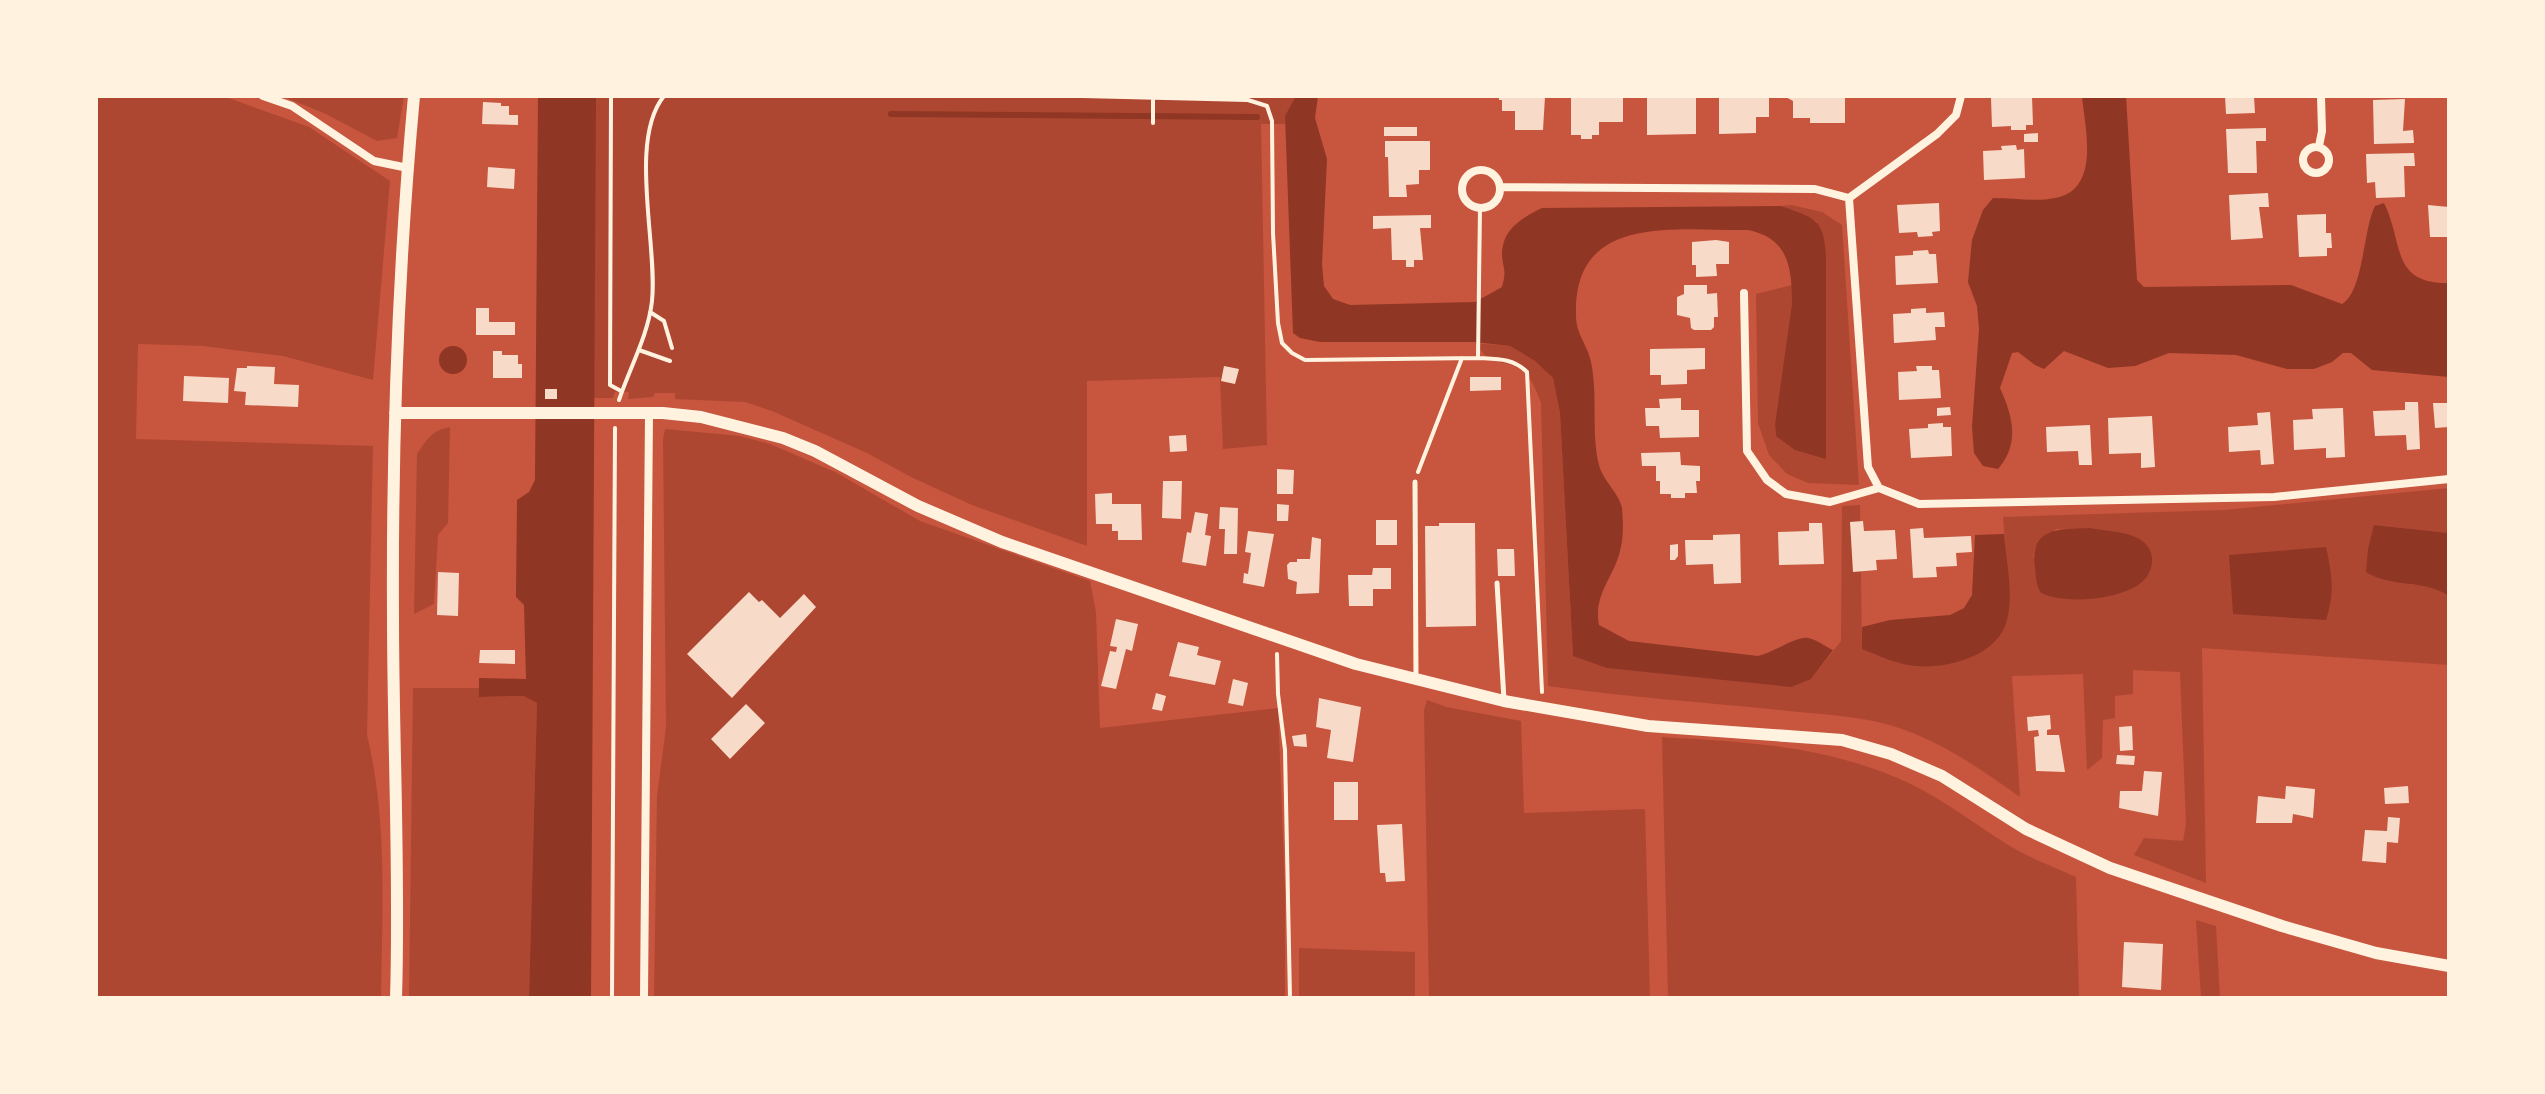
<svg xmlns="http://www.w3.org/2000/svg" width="2545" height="1094" font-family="Roboto,sans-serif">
	<rect width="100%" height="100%" fill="#c8553d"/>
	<!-- green -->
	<path fill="#ae4732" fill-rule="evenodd" d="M96,96H223L309,127L390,181L373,380L283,356L203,346L138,344L136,439L373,446L367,735C388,821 382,911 381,998H96Z
		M282,96H404L397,138L377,141L326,114Z
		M591,96H1300L1297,124H1261L1267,445L1223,449L1220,377L1087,381V546L972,505L911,477L867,453L772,411L745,402L675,399V393H655L653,397L628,399L629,392H615L613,398H594Z
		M1791,205L1822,212L1842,225L1859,485L1808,483L1787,474L1769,455L1758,423L1756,294L1792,285V303L1775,424L1776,436L1817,222L1805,215L1781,206Z
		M1475,343L1510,346L1535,361L1553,378L1560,413L1573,656L1811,679L1841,641L1842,506L1860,505L1862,649L2009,606L2003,517L2225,510L2449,488V533L2374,525L2409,584L2436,587L2449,596V665L2202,648L2206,883L2134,855L2144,838L2183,841L2186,824L2180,672L2133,670V694L2115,696V718L2103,720L2102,758L2087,770L2083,674L2012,676L2020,797C1979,768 1941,741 1893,726C1857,715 1816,714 1779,710C1702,702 1625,697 1548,686L1541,403C1529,370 1522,366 1488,359ZM2090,528L2033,558L2035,547L2056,529Z
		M450,427L448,523L438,535L434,604L414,614L417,454C427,439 432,430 450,427Z
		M665,429L740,436L770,444L835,472L920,521L1090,581L1096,612L1100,728L1278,708L1285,890V998H654L657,796L666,727L663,439Z
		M413,688H479L480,697L525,696L537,703L529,998H409Z
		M1427,700L1446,707L1521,721L1524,813L1645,809L1650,998H1429L1424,710Z
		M1662,737C1744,742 1818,745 1895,777C1939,795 1975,825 2015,849C2035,860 2056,868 2076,877L2079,998H1668Z
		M2196,920L2216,926L2220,998H2201Z
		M1299,948L1415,952V998H1299Z"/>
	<!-- water -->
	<path fill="#8f3625" d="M538,96H596L591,998H529L537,703L524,696L479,697V678L526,679L524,605L516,597L517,500L529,492L535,480Z
		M1296,96H1318L1315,118L1327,159L1322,264L1324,286L1333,299L1350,305L1475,302L1502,287C1507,269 1503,270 1502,255C1502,229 1522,218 1542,208L1781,206C1814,218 1824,218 1826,256V459L1795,450L1776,436L1775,424L1792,303C1792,267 1788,238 1748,230C1677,231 1572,212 1576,316C1576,334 1588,346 1591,362C1598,394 1591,435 1599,465C1603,481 1619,493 1622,508C1623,521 1624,537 1620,551C1614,577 1593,595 1599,625L1629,641L1758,656C1773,653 1796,636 1808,638C1816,639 1826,647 1833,650L1811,679L1791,687L1607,668L1573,656L1560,413L1553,378L1535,361L1510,346L1475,342H1320L1300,338L1293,333L1285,116Z
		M2082,96H2126L2137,280L2144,287L2291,285L2342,304C2364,291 2363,229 2375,206L2384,203C2404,243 2390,284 2449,283V377L2372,370L2351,353H2343L2332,362L2314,369H2287L2236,355L2169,353L2135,366L2108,368L2064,351L2044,369L2035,365L2018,352L2012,353L2000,388C2013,417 2020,443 1998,469L1983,466L1974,453L1972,427L1979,329L1977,306L1968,282L1972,240L1983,210L1993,198C2013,198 2036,202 2055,198C2101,190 2085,128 2082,96Z
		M439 360a14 14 0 1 1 28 0a14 14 0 1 1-28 0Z
		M2374,525L2449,533V596C2424,579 2391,588 2366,572L2368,549Z
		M2090,528C2104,531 2120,531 2133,536C2160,545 2157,577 2133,588C2109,600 2065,604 2041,593C2036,585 2036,577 2035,568C2029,527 2059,529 2090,528Z
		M2004,534C2006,561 2014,594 2007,620C1998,656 1948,669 1915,666C1896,664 1880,656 1862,649V627L1890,620L1950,615L1964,608L1972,595L1975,535Z
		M2326,547C2332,575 2335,592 2326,620L2233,614L2229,555Z"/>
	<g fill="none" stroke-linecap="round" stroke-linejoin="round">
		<!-- stream -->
		<path stroke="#8f3625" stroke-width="6" d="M891,114L1257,117"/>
	</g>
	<!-- building -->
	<path fill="#f7dbc8" d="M1499,96L1545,97L1543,130H1515V111H1502V100H1499Z
		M1571,96H1623V122H1599V135H1592V139H1581V135H1571Z
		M1647,96H1696V134L1647,135Z
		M1719,96H1769V117H1756V133L1719,134Z
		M1784,96H1845V123H1810V118H1793V101Z
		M2032,96L2033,125H2026V130H2011V126L1992,127L1991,98Z
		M2225,96H2254L2255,113L2226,114Z
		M2405,99L2403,131L2413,130L2414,143L2374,144L2373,100Z
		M483,102L501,103V106H509V115H518V125L482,124Z
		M1384,127H1417V136H1384Z
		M2266,128V141H2256L2257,173H2228L2226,129Z
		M2038,133V142H2024V134Z
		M1385,141H1430V170H1419V184L1406,185L1407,197H1389L1388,157H1385Z
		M2016,145L2017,150L2024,149L2025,178L1984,180L1983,151L2002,150L2001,146Z
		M2414,153L2415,166H2404L2405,197L2376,198L2375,182L2367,183L2366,154Z
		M488,167L515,169L514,189L487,187Z
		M2268,193L2269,207H2259L2263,238L2231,240L2229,195Z
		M1939,203L1940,231L1932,232L1933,236L1918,237L1917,232L1899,233L1897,205Z
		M2428,205L2449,207V237H2430Z
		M2326,214V233H2331L2332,248H2327V256L2299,257L2297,215Z
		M1431,215V228H1420L1423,260H1414V267H1406V260H1392L1391,228L1373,229V216Z
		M1716,240L1729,242V264H1716L1717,276L1696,277V265H1692V242Z
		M1928,250L1929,254H1936L1938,283L1896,285L1895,256L1913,255V251Z
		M1684,285H1707V294L1717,293L1718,317H1714V327L1711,330H1694L1691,328L1690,318L1677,315V297L1684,294Z
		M476,308H489V322H515V335H476Z
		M1926,308V313L1944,312L1945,327H1935L1936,340L1894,343L1893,314L1911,313V309Z
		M1705,348V369L1687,370V384L1661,385V375H1650V349Z
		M493,351H502V355H518V364H522V378H493Z
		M247,366L275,367L274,384L299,385L298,407L245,405L246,392L234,391L237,368H247Z
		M1224,366L1239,369L1235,384L1221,381Z
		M1916,366H1932V370H1939L1941,398L1899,400L1898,372L1917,371Z
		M184,376L229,378L228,403L183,401Z
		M1470,377H1501V390L1470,391Z
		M545,389H557V399H545Z
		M1681,398V410H1699V437L1660,438L1659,426H1646L1645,408H1660L1659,399Z
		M2405,402H2418L2420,449L2407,450L2406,435L2375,436L2373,411L2405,410Z
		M2433,403H2449V427L2435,428Z
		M1950,407L1951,415L1937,416V408Z
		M2343,408L2345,457L2326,458V448L2294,450L2293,420L2313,419L2312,409Z
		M2270,412L2274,464L2261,465L2260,450L2229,452L2228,427L2258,425L2257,413Z
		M2152,416L2155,467L2141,468V453L2109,454L2108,418Z
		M1943,423V427H1951L1952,456L1911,458L1909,429L1928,428V424Z
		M2090,425L2092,465H2079L2078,451L2047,452L2046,427Z
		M1186,435L1187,451L1170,452L1169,436Z
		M1680,452L1681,465L1700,466V481H1696L1697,493H1685V498H1671V494H1660V481H1656V466H1642L1641,453Z
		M1277,469L1294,470L1293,494H1277Z
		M1163,481H1182L1181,519L1162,518Z
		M1112,493V504H1141L1142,540H1118V531H1112V524H1096L1095,494Z
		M1277,504L1289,505L1288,521H1277Z
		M1220,507L1238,508L1237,554H1224L1225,529H1219Z
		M1195,512L1208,514L1205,535L1211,536L1206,566L1182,562L1187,532L1191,533Z
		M1376,520H1397V545H1376Z
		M1863,521L1864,531L1895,530L1897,559L1876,560L1877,570L1853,572L1850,522Z
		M1439,523H1475L1476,626L1426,627L1425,526H1439Z
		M1809,523H1822L1824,564L1779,565L1778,532L1809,531Z
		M1923,528L1924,538L1971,536L1972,552L1956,553L1957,566L1936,567L1937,577L1913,578L1910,529Z
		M1248,531L1274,534L1264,587L1243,583L1244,573L1248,574L1251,553L1245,552Z
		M1740,534L1741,583L1714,584L1713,564L1686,565L1685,540H1713V535Z
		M1312,537L1321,539L1319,593L1296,594L1297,582L1288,579L1287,565L1290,562H1297V559H1310Z
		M1678,544V556L1675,560H1670V545Z
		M1497,549H1514L1515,576H1498Z
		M1373,568H1391V589H1373V606H1349L1348,575H1372Z
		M438,572L459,573L458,616L437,615Z
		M749,592L759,602L762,600L780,618L804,594L816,607L732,698L687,654Z
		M1116,619L1138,624L1132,651L1126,649L1116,689L1101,686L1110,651L1116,652L1117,647L1110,646Z
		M1178,642L1199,647L1197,655L1221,661L1215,685L1169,676Z
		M480,650H515V664L479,663Z
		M1233,679L1248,683L1243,706L1228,703Z
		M1156,693L1166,696L1162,711L1152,709Z
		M1319,698L1361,707L1353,762L1327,758L1331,730L1316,727Z
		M746,704L765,723L730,759L711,739Z
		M2050,715L2051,729L2047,730V735H2059L2065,772L2036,771L2034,737L2039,736L2038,730L2028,731L2027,717Z
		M2132,726L2133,750L2120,751L2119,727Z
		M1306,734L1307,747L1294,746L1292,736Z
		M2117,755L2135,756L2134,765L2116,764Z
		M2144,771L2162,772L2158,816L2119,808L2120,791H2142Z
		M1334,782H1358V820H1334Z
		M2286,786L2315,789L2313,818L2293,814L2292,823H2256L2258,796L2285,799Z
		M2408,786L2409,803L2385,804L2384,788Z
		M2388,817L2400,818L2398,843L2387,842L2386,863L2362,861L2365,830L2387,831Z
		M1402,824L1405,881L1386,882L1385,873H1380L1377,825Z
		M2124,942L2163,944L2161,990L2122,987Z"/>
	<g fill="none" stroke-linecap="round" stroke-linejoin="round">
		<!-- path -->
		<path stroke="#fff3e0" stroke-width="4" d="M611,96L610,385L621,391
			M1083,96L1248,100L1267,106L1272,121L1273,233L1278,323L1282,343L1292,353L1305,360L1478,358L1480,208
			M1153,98V123
			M650,312L664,321L672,348
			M639,350L670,361
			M1478,358C1497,359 1513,358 1527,372L1542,692
			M619,400C630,367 648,336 652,301C658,246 628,140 664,96
			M1418,472L1462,358
			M1277,654L1278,694L1285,750L1290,998
			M612,998L615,428"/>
		<!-- service -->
		<path stroke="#fff3e0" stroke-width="5" d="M1415,482L1416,678
			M1497,583L1504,700"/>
		<!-- minor -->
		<path stroke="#fff3e0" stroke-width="8" d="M263,96L292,106L374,161L408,168
			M2319,146L2322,131L2321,96
			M2303 160a13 13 0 1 1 26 0a13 13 0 1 1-26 0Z
			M1462 189a19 19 0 1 1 38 0a19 19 0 1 1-38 0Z
			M1501,187L1815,189L1849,198L1868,467L1879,488L1919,504L2274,497L2449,479
			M1849,198L1937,134L1956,115L1961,96
			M1744,293L1747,451L1767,480L1786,494L1830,502L1879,488
			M644,998L649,414"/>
		<!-- tertiary -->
		<path stroke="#fff3e0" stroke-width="12" d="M395,413H663L701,417L783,438L815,451L918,506L1002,542L1356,664L1504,701L1648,726L1842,740L1891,754L1942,776L2026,829L2110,868L2282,926L2376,953L2449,966
			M396,998C400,871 393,743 393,616C392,443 398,269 414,96"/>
	</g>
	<!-- border -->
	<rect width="2545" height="1094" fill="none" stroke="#fff3e0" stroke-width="196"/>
</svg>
